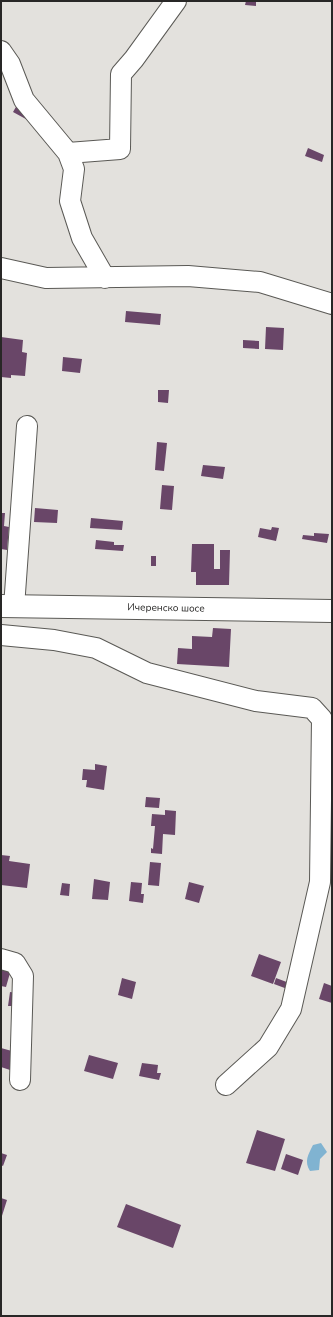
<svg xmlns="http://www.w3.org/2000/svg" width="333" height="1317" font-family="'Nunito Sans',sans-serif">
	<rect width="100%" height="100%" fill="#e3e1dd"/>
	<!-- water -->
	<path fill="#80b3d1" d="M321,1143L327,1152L320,1159L319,1170L310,1171C304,1161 308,1155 313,1145Z"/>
	<!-- building -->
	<path fill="#694668" d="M246,1H256V6L245,5Z
		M20,100L35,124L13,112Z
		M308,148L324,155L322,162L305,156Z
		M126,311L161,314L160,325L125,322Z
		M266,327L284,328L283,350L265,349Z
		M1,337L23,340L22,352L27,353L25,376L11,375V378L1,377Z
		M243,340L259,341V349L243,348Z
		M63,357L82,359L80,373L62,371Z
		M158,390H169L168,403L158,402Z
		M157,442L167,443L164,471L155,470Z
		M203,465L225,467L223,479L201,476Z
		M162,485L174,486L172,510L160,509Z
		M35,508L58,510L57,523L34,522Z
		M1,513H5L4,526L9,527L7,550L1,549Z
		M91,518L123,521L122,530L90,528Z
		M272,527L279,528L276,541L258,537L260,528L271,530Z
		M314,533L329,534L327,543L302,539L303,535L314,536Z
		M96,540L114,542V545H124L123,551L95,549Z
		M192,544H214V569H220V550H230L229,585H196V572H191Z
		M151,556H156V566H151Z
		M213,628L231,629L229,667L177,664L178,648L192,649V636L212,637Z
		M95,764L107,766L104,790L86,787L87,780H82L83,769L95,770Z
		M146,797L160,798L159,808L145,807Z
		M165,810L176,811L175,835L163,834L162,854L151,853V848L153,849L155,826H151L152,814L165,815Z
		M1,855L10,856L9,861L30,864L27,888L1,885Z
		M150,862L161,863L159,886L148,885Z
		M94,879L110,882L108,900L92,899Z
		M131,882L142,883L141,894H144L143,903L129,901Z
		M189,882L204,886L199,903L185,899Z
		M62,883L70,884L69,896L60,895Z
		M259,954L281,962L273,984L251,976Z
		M1,958L12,966L6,987L1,986Z
		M122,978L136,982L132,999L118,995Z
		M276,978L292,984L290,990L274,984Z
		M324,983L332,986V1003L319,999Z
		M10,992L23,994L14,1006H8Z
		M1,1048L19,1053L13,1071L1,1067Z
		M89,1055L118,1063L113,1079L84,1071Z
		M142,1063L158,1065L157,1073H161L159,1080L139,1076Z
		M257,1130L285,1139L275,1171L246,1163Z
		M1,1153L7,1155L3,1166L1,1165Z
		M286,1154L303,1160L298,1175L281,1169Z
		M1,1198L7,1200L1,1219Z
		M126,1204L181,1225L173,1248L117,1227Z"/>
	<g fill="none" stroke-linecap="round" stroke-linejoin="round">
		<defs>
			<path id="minor" d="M1,51L10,64L24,100L68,153L74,169L70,201L82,238L105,278
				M68,153L120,149L121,74L134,59L176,1
				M1,268L46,278L188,276L260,282L332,304
				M14,607L27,426
				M1,635L54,640L96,648L147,673L256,701L312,708L322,719L320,882L291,1009L268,1047L226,1085
				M1,959L15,963L23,976L20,1080"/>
			<path id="tertiary" d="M1,606L332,611"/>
		</defs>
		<!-- minor casing -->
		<use href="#minor" stroke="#5a5955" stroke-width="22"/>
		<!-- tertiary casing -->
		<use href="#tertiary" stroke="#5a5955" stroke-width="24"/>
		<!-- minor -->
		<use href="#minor" stroke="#fff" stroke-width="20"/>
		<!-- tertiary -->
		<use href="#tertiary" stroke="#fff" stroke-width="22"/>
	</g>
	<g text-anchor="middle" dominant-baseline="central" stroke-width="4" stroke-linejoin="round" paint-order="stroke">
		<!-- street labels -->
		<g font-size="10" fill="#282726" stroke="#fff">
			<text transform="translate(166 608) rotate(1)">Ичеренско шосе</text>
		</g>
	</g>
	<!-- border -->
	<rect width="333" height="1317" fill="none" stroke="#282726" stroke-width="4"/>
</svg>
